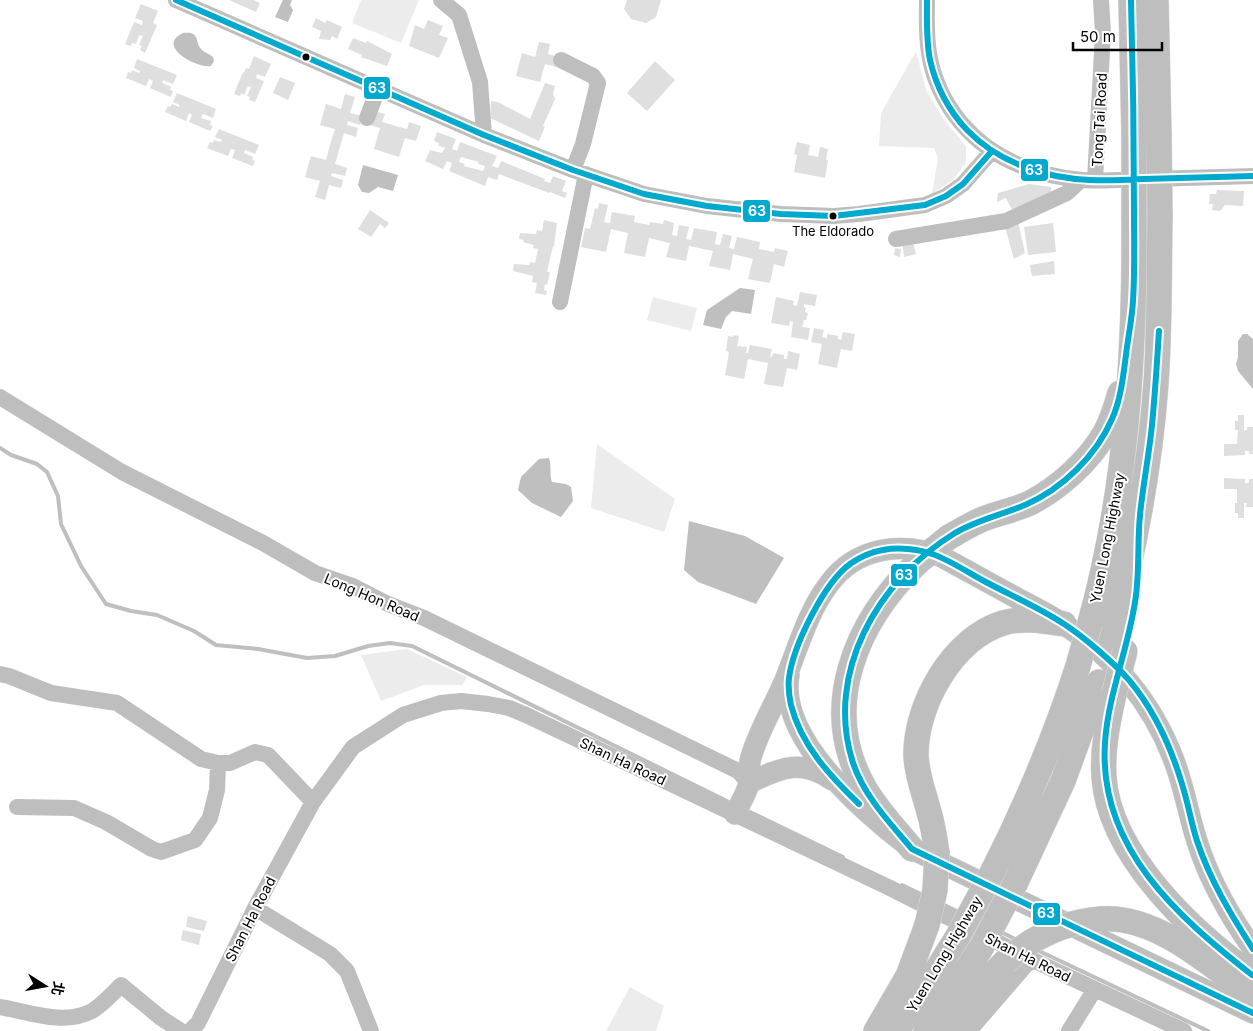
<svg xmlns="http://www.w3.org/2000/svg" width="1253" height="1031" font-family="Inter,'Noto Sans TC',sans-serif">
	<rect width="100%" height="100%" fill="#fff"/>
	<!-- green -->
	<path fill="#ececec" d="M361,0H419L401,43L352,23Z
		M916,51L926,90L944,120L966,146V162L954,179L932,194L938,158L934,148L879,146L881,113Z
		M653,297L697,308L691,331L647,320Z
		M597,444L675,499L664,532L591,508Z
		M407,649L467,677L462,685H424L381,701L361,655Z
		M630,987L664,1006L656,1031H606Z"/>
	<!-- water -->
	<path fill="#bfbfbf" d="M283,0H292L290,5L293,10L288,22L275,17Z
		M183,33C201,31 194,42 202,50C205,53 210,54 213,57L214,61L211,66C197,69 155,46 183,33Z
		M363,165L398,175L393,191L378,187L369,193L362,192L358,185Z
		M740,288L755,290L751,314L732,311L726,317L721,329L703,325L707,310Z
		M1243,334H1247L1253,339V389L1238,371L1236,364L1238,357V341Z
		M549,458C552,466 549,474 552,482L566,484L571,487L573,501L561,517L532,503L518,490L521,477L539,459Z
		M689,521L745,536L784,558L756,604L698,582L684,570Z"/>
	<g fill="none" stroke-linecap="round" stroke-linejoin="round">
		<!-- stream -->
		<path stroke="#bfbfbf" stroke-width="4" d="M0,448L11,455L37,464L47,472L58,496L61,524L81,566L106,604L131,611L157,615L194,631L216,645L258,649L307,658L335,656L368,646L390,643L412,646L733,804
			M744,809L843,857
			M902,885L925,896
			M940,903L961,913
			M999,931L1017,940
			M1037,950L1208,1031"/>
	</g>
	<!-- building -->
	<path fill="#dfdfdf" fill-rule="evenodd" d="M229,0H253L260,3L256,12Z
		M627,0H661L656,17L646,23L631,19L624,9Z
		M141,4L158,11L153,23L157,25L145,53L140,50L142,46L139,45L143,36L139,35L136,44L132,43L131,46L125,44L134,22L142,25L143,21L135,18Z
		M316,18L325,23L327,20L342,27L337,39L332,36L330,40L319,39L321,31L312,27Z
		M428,20L443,26L439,35L448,38L439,58L409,46L415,25L424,29Z
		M353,38L366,43L367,41L392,54L387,66L361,57L362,55L348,49Z
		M539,42L550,44L548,54L559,57L556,67L545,64L540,82L516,76L522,53L535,57Z
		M254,56L271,64L265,77L257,74L256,78L264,81L255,102L249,100L250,97L247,96L251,87L248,86L244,95L241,93L240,96L234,94L243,72L244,73L246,68L249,69Z
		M137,59L177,75L173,84L163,80L162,83L171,87L170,90L173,91L171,97L150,88L153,81L149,79L146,86L126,78L128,72L131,73L132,70L139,73L140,71L134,68Z
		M655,61L675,80L647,111L627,93Z
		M280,77L295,83L288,100L273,93Z
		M545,83L555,86L553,94L555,99L543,126L545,127L539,141L490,118L491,101L498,102L530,119Z
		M177,93L216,109L213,118L203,114L201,118L211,121L210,125L213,126L210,131L189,122L192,115L189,113L186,121L165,112L168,106L170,107L172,104L179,107L180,105L173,102Z
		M345,94L355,97L350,113L363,116L360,125L348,121L347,125L358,128L356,137L344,133L335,164L347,168L345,176L332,173L331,176L343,180L341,188L329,185L325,200L315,197L320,181L305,177L311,156L326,160L330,145L335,129L320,125L326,104L341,109Z
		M374,111L385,114L382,122L407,129L409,122L421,126L416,141L405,138L399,157L374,149L380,128L370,125Z
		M219,129L259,145L255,154L245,150L244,153L253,157L252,160L255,161L253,166L232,158L235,150L231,149L228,156L207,148L210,142L213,143L214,140L221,142L222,140L215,137Z
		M437,132L456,139L452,149L457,151L460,142L497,156L492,166L498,168L501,161L545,179L544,181L550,183L553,176L566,181L562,191L567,193L565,198L550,192L549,193L499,174L497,180L488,177L485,186L449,171L452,163L447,161L443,169L425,161L430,150L442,153L445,148L438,145L439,143L434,141ZM461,157L479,162L478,164L485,166L483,171L464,166L465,164L459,162Z
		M797,142L810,145L808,155L818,157L820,147L828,149L826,160H828L825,178L794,172L797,155L794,154Z
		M1029,184L1051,187V192L1012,210L1006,198L997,202L998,193Z
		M1217,190L1244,191L1243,206L1225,205L1220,211L1212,210L1213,204H1209L1210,194H1216Z
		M599,203L608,205L604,222L610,223L612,212L635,216L634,222L649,225L650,222L663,224L664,220L674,223L672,235L677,236L679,225L689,227L686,239L691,240L694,228L717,232L715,244L720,245L723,234L732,236L729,248L734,249L737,237L760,242L759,249L774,252L775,248L788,251L784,267L774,264L770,283L748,279L753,259L733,254L730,270L709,266L713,251L689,246L686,261L666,257L670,243L649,238L645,257L624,253L628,233L611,229L606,252L581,247L585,228L590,229L595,208L598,209Z
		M370,210L389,223L385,228L380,224L371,237L358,229Z
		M544,220L557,223L554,246H553L547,272H550L547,285L545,284L544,290L547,291L546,295L535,293L537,283L532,282L533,276L513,271L514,264L529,265L530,262L535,263L538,249L533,248L534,245L523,242L524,240L519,239L520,233L536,234L537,230L542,231Z
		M1018,222L1025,253L1014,259L1005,227Z
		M1053,223L1056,252L1028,255L1024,227Z
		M912,238L916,254L904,257L902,239Z
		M895,248L901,249L900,257L894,255Z
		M1054,261L1055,274L1032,276L1030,265Z
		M800,292L817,295L815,306L804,304V307L806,308L805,312L808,313L806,320H804L802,327L810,328L808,340L791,337L793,322L790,321L789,326L771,323L776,297L794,301L793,305L797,306Z
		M814,328L824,330L822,337L827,338V334L838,336V339L841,340L843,332L855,334L852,351L841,349L837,368L818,364L822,344L811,342Z
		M733,335L739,336L737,346L747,347L746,353H748L750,345L772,349L770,357H772L773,353L784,355V359H787L788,351L800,354L797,370L787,368L783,387L764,384L768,363L748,359L744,379L725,375L729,352L726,351L728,336L733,337Z
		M1238,415H1244V430H1247V427H1253V454H1249V451H1245V455L1224,456V444H1237L1238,430H1235V421H1238Z
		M1224,478L1245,479V483H1249V479H1253V507H1246L1247,503H1244V518H1238V513H1235V503H1237V489H1224Z
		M188,916L207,921L204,931L186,927Z
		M183,930L201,934L199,945L181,940Z"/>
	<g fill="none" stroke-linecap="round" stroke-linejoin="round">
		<defs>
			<path id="major" d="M789,675C777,739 867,815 912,849L1253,1013
				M749,783C780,768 802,758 832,780
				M735,814C739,805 747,793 749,783C751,774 748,766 751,757C759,730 774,706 785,680C798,648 808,611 829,584C856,547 902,541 942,557C966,570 991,584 1015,597C1031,606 1049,614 1065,625C1114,657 1152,703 1173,758C1184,785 1188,814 1197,841C1209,880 1229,915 1253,949"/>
			<path id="highway" d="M1131,0L1134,136
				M1156,0L1159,135
				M949,537C960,531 971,524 983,519C998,513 1015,510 1030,503C1059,488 1089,461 1105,433C1112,420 1116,407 1120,393
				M1090,623C1127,489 1135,354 1134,216
				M1111,641C1133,556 1150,471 1156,383C1160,327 1159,271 1160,215
				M1114,694C1108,722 1102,749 1104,777C1109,855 1193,933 1253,976
				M912,849C896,830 878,811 865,789C818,708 856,621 918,562
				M937,853C935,839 933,825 929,812C924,793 917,776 916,756C915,705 953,638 1003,623C1022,617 1044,621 1064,624
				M992,873C1026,806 1055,737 1078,666
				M1015,884L1063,781L1099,682
				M1101,919C1157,915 1210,965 1253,996
				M876,1031L908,976L927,925
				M896,1031L915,1005L958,936
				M926,1031L981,948
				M947,1031L986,981L1005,962"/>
		</defs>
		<!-- major casing -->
		<use href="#major" stroke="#dbdbdb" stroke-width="22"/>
		<!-- highway casing -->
		<use href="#highway" stroke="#dbdbdb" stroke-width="26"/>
		<!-- minor -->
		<path stroke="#bebebe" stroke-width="16" d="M176,0L484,135L573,170L644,194L707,206L781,214L834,216L859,214L925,205L946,196L963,184L992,151
			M441,0L459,15L480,82L484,135
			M927,0C927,18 926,36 929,53C933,79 945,104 962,124C993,160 1037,176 1083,180C1105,182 1128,179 1151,179C1185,178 1219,177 1253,176
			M561,60L593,76L598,83L583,144L573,170
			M367,118L378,89
			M1095,180L1103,33L1101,0
			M896,239L1006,221L1067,193L1081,180
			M560,302L586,174
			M0,397L122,472L263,543L315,573L353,586L388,604L424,618L738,771L749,783
			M0,674L9,676L51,693L117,703L201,759L218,763H230L255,752L268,755L313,802
			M17,807L74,808L106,822L152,849L161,852L195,840L210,818L217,790L218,763
			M255,908L330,954L347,971L371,1031
			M0,1007C29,1012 64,1026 92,1011C102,1005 112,994 121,985L161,1018L181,1031
			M190,1031L198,1023L255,908L313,802L353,747L403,715L441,703L461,701L488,704L509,708L526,715L888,887L1033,960L1184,1031
			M969,1031L1026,965L1033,960
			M1069,1031L1095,989"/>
		<!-- major -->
		<use href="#major" stroke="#bebebe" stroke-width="21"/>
		<!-- highway -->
		<use href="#highway" stroke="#bebebe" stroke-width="25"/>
		<defs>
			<path id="highway-bridge" d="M1159,135L1160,215
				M1134,136V216
				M918,562L949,537
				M1078,666L1090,623
				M1114,694L1125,651
				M927,925L935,890L937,853
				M958,936L992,873
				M981,948L1015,884
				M1005,962C1032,937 1064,922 1101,919"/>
		</defs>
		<!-- highway-bridge casing -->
		<use href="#highway-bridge" stroke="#dbdbdb" stroke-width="26" stroke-linecap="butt"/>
		<!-- highway-bridge -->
		<use href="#highway-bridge" stroke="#bebebe" stroke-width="25"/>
		<defs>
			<path id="bus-1" d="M176,0L484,135L573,170L644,194L707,206L781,214L834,216L925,205L946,196L963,184L992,151
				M927,0C927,20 926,40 930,60C936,86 949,111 967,130C999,163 1045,178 1090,180C1108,181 1126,180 1143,179C1180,178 1216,177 1253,176
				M1131,0C1133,70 1134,140 1134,211C1134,241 1135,271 1133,301C1132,319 1128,337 1126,355C1123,377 1121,399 1112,419C1096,456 1062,489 1025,505C1001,515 977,520 955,533C878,580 824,673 853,763C864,796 890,823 912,849L1253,1013
				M1159,331C1157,363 1155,394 1152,425C1149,455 1143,485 1140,515C1137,544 1140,574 1135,602C1128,649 1108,695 1105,743C1098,847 1177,916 1252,975
				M859,804C830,776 801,745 791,705C789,696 788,687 789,678C793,646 824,583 850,564C860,557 871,552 883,550C898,547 918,549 932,554C948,559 969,573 984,581C1010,595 1040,608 1064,624C1084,637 1113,662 1129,680C1154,710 1171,747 1182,784C1188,803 1191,822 1197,841C1210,880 1231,915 1253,949"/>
		</defs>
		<!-- bus-1 casing -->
		<use href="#bus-1" stroke="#fff" stroke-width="10"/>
		<!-- bus-1 -->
		<use href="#bus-1" stroke="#00a9ce" stroke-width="6"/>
	</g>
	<!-- markers -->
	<g fill="#000" stroke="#fff" stroke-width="2">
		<circle cx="306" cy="57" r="4.5"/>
		<circle cx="833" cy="216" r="4.5"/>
	</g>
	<g text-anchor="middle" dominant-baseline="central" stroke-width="4" stroke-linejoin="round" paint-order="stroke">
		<!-- bus labels -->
		<g font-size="13" fill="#000" stroke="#fff">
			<text x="833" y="231">The Eldorado</text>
		</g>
		<!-- street labels -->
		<g font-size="14" fill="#000" stroke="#fff">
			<text transform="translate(1099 120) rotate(-87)">Tong Tai Road</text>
			<text transform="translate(1107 538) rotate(-79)">Yuen Long Highway</text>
			<text transform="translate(372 597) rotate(23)">Long Hon Road</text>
			<text transform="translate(623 761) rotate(25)">Shan Ha Road</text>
			<text transform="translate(250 919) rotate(-63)">Shan Ha Road</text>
			<text transform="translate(944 954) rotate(-59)">Yuen Long Highway</text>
			<text transform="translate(1028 957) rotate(26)">Shan Ha Road</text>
		</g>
	</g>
	<g stroke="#fff" stroke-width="2">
		<rect x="363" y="76" width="28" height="24" rx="5" fill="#00a9ce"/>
		<rect x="1020" y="158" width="29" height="24" rx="5" fill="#00a9ce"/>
		<rect x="742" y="199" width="29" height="24" rx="5" fill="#00a9ce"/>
		<rect x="890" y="563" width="28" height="24" rx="5" fill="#00a9ce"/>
		<rect x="1032" y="902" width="29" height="24" rx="5" fill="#00a9ce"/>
	</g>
	<g font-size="14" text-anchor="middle" font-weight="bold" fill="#fff">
		<text x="377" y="93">63</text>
		<text x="1034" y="175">63</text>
		<text x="757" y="216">63</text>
		<text x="904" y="580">63</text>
		<text x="1046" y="918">63</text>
	</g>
	<!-- north arrow -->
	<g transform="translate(45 986) rotate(101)" stroke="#ffffff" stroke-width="4" paint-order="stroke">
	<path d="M0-4L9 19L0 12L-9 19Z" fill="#000000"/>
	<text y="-8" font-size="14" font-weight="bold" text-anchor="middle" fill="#000000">北</text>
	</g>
	<!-- scale -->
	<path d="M1073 42v8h89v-8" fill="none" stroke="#000000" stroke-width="2.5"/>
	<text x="1080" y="42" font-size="15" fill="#000000" stroke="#ffffff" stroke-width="4" paint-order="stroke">50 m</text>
</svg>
